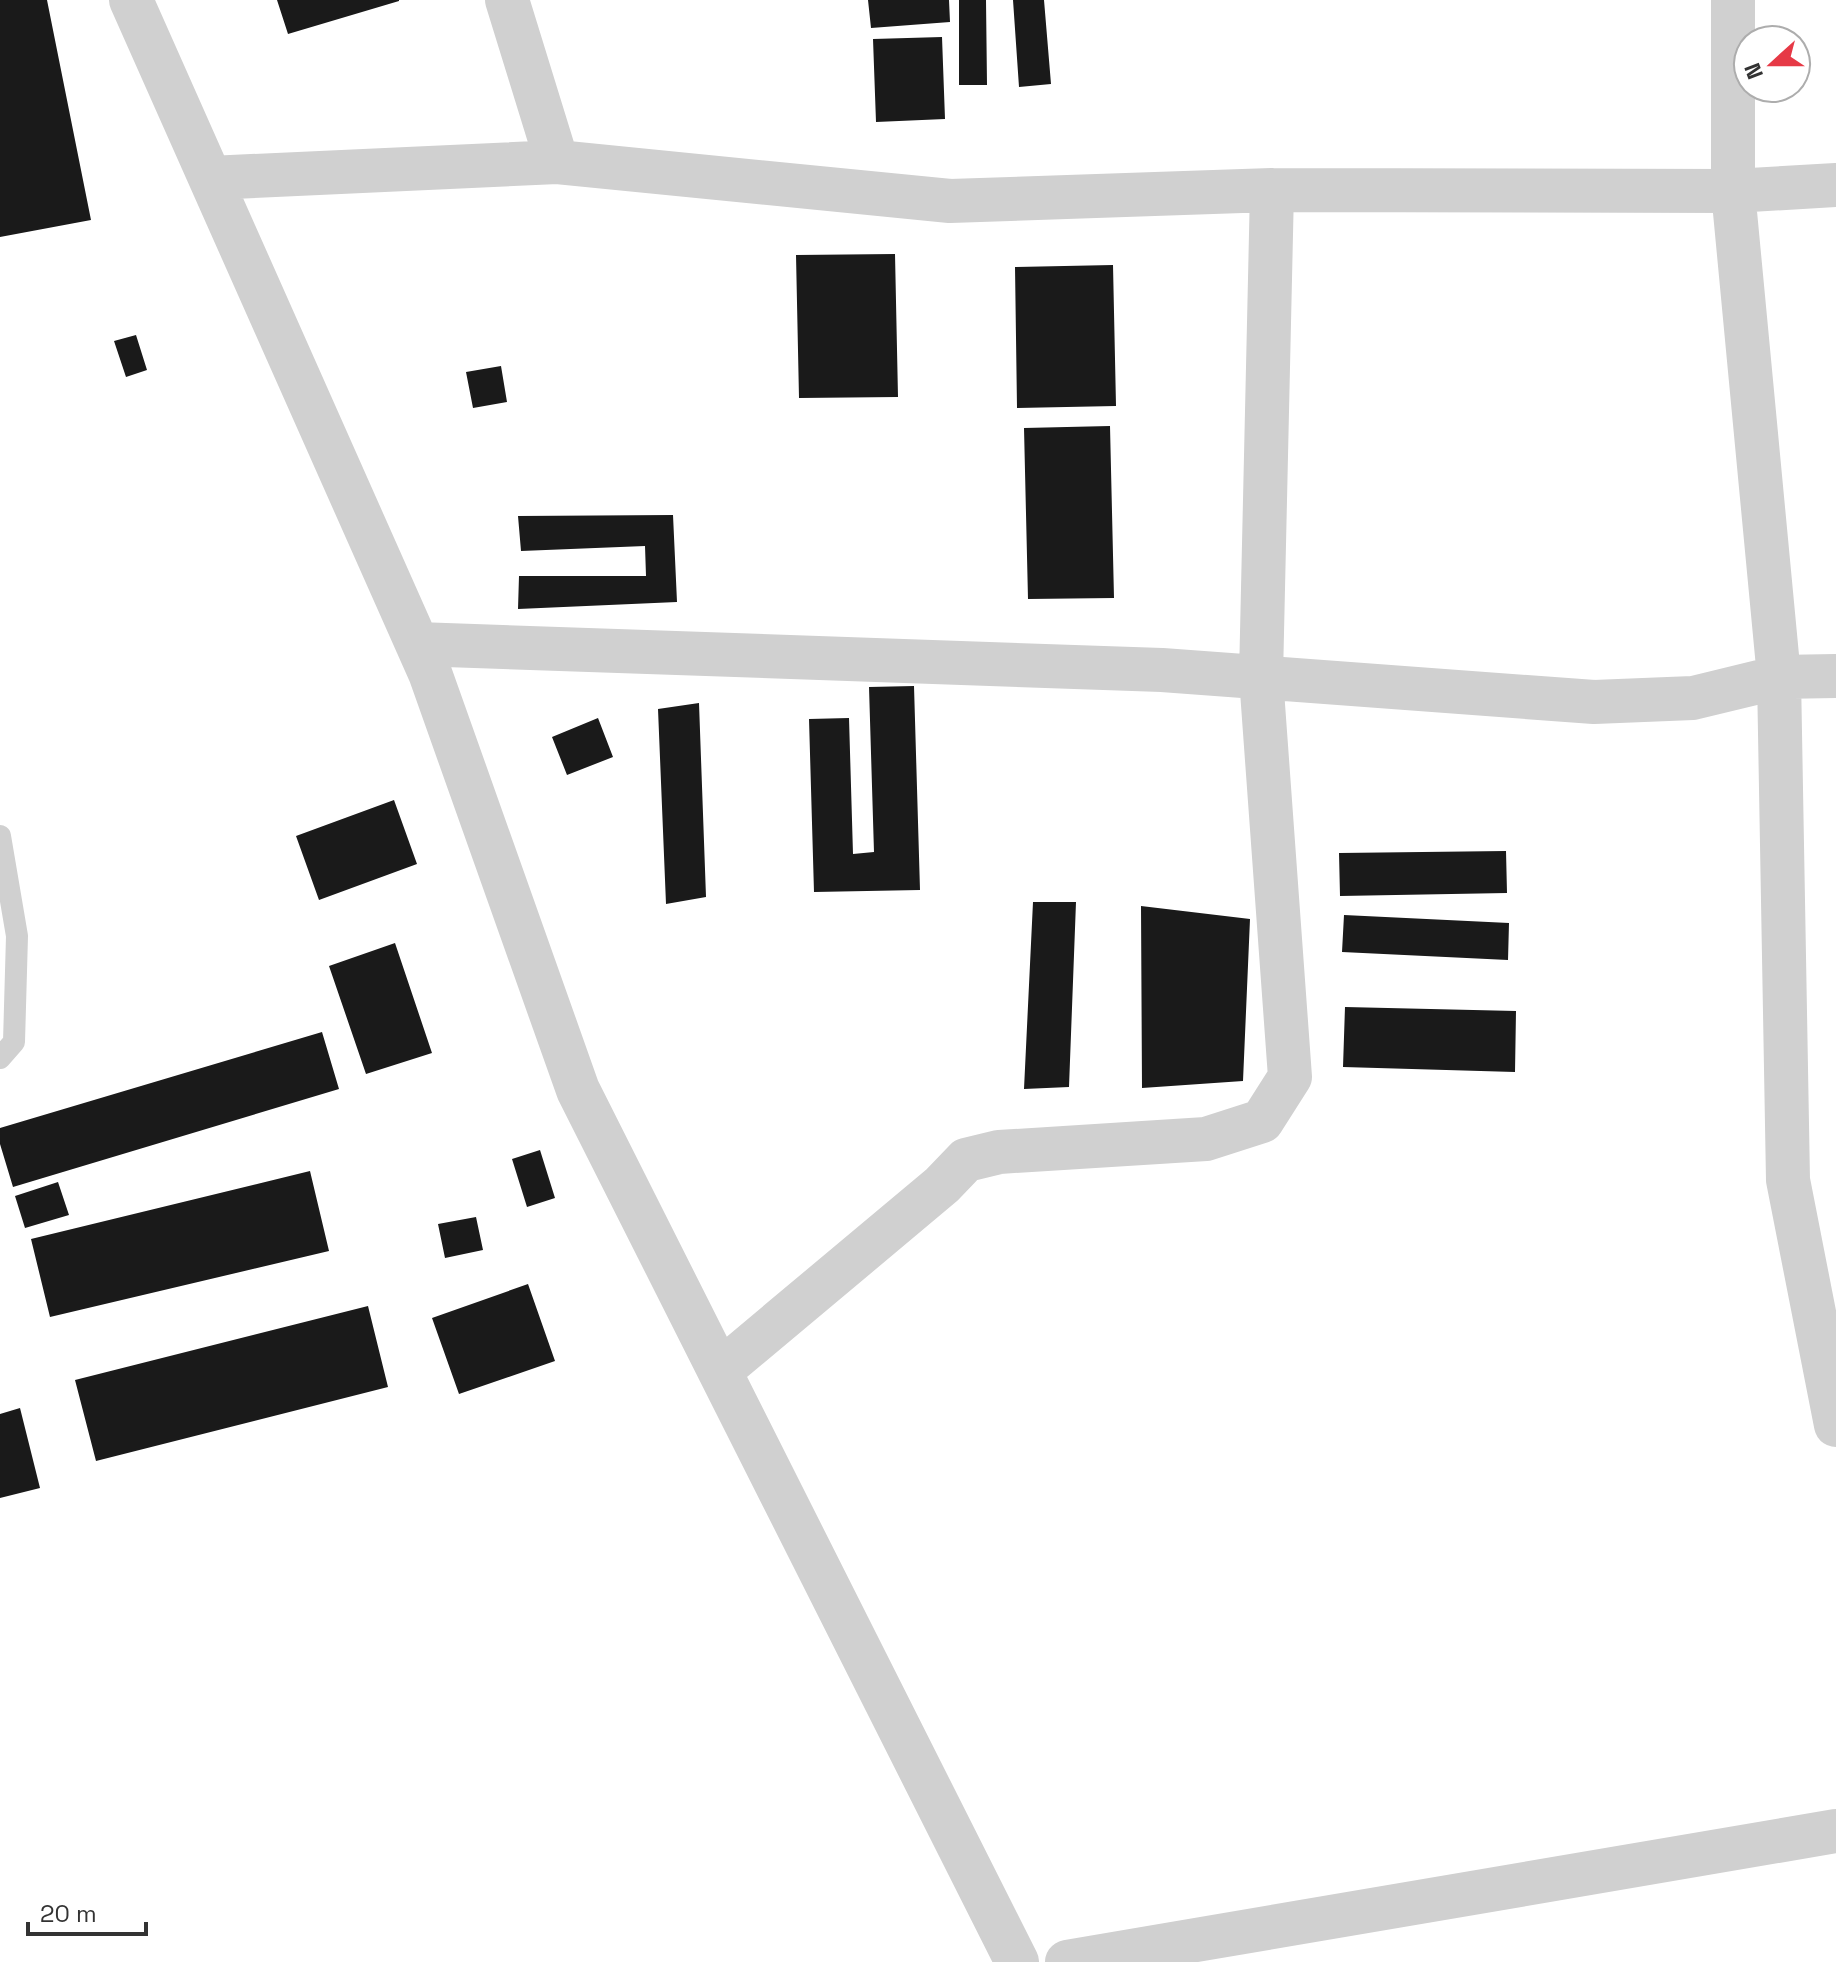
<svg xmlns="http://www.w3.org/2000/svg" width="1836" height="1962" font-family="'Space Grotesk',sans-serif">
	<rect width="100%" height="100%" fill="#fff"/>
	<!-- building -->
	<path fill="#1a1a1a" d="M0,0H47L91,220L0,237Z
		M277,0H399V1L288,34Z
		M868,0H949L950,22L871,28Z
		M959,0H986L987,85H959Z
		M1013,0H1044L1051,84L1019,87Z
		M942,37L945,119L876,122L873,39Z
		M895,254L898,397L799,398L796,255Z
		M1113,265L1116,406L1017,408L1015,267Z
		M136,335L147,370L126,377L114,341Z
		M501,366L507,402L473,408L466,372Z
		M1110,426L1114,598L1028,599L1024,428Z
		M673,515L677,602L518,609L519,576H646L645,546L521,551L518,516Z
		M914,686L920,890L814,892L809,719L849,718L853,854L874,852L869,687Z
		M699,703L706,897L666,904L658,709Z
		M598,718L613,757L567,775L552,737Z
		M394,800L417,864L319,900L296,836Z
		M1506,851L1507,893L1340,896L1339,853Z
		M1033,902H1076L1069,1087L1024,1089Z
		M1141,906L1250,919L1243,1081L1142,1088Z
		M1344,915L1509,923L1508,960L1342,952Z
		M395,943L432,1053L366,1074L329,966Z
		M1345,1007L1516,1011L1515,1072L1343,1067Z
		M322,1032L339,1089L13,1187L0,1144V1128Z
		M540,1150L555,1198L527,1207L512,1159Z
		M310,1171L329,1251L50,1317L31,1239Z
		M58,1182L69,1215L25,1228L15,1196Z
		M476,1217L483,1250L445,1258L438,1224Z
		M528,1284L555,1361L459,1394L432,1318Z
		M368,1306L388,1387L96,1461L75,1380Z
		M20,1408L40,1488L0,1498V1414Z"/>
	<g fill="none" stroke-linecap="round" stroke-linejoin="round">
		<!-- lane -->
		<path stroke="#d0d0d0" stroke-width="22" d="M0,836L17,936L14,1042L0,1058"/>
		<!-- street -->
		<path stroke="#d0d0d0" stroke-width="44" d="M131,0L430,673L578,1090L1017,1962
			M507,0L557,162
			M210,178L557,162L950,201L1272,190L1733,191V0
			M1836,185L1733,191L1779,677L1788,1180L1836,1425
			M417,644L1162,670L1594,702L1693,698L1779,677L1836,676
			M720,1371L942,1185L966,1160L999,1152L1206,1139L1262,1121L1290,1077L1261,677L1272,190
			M1067,1962L1836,1831"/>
	</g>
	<!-- north arrow -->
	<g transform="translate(1772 64) rotate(249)"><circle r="38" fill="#ffffff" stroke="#adadad" stroke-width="2"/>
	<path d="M0-6L14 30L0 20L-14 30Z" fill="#e63946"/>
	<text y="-12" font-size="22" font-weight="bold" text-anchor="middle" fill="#333333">N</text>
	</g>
	<!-- scale -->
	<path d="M28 1922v12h118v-12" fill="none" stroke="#333333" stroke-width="4"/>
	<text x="40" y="1922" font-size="24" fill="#333333" stroke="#ffffff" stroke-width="6" paint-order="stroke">20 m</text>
</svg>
